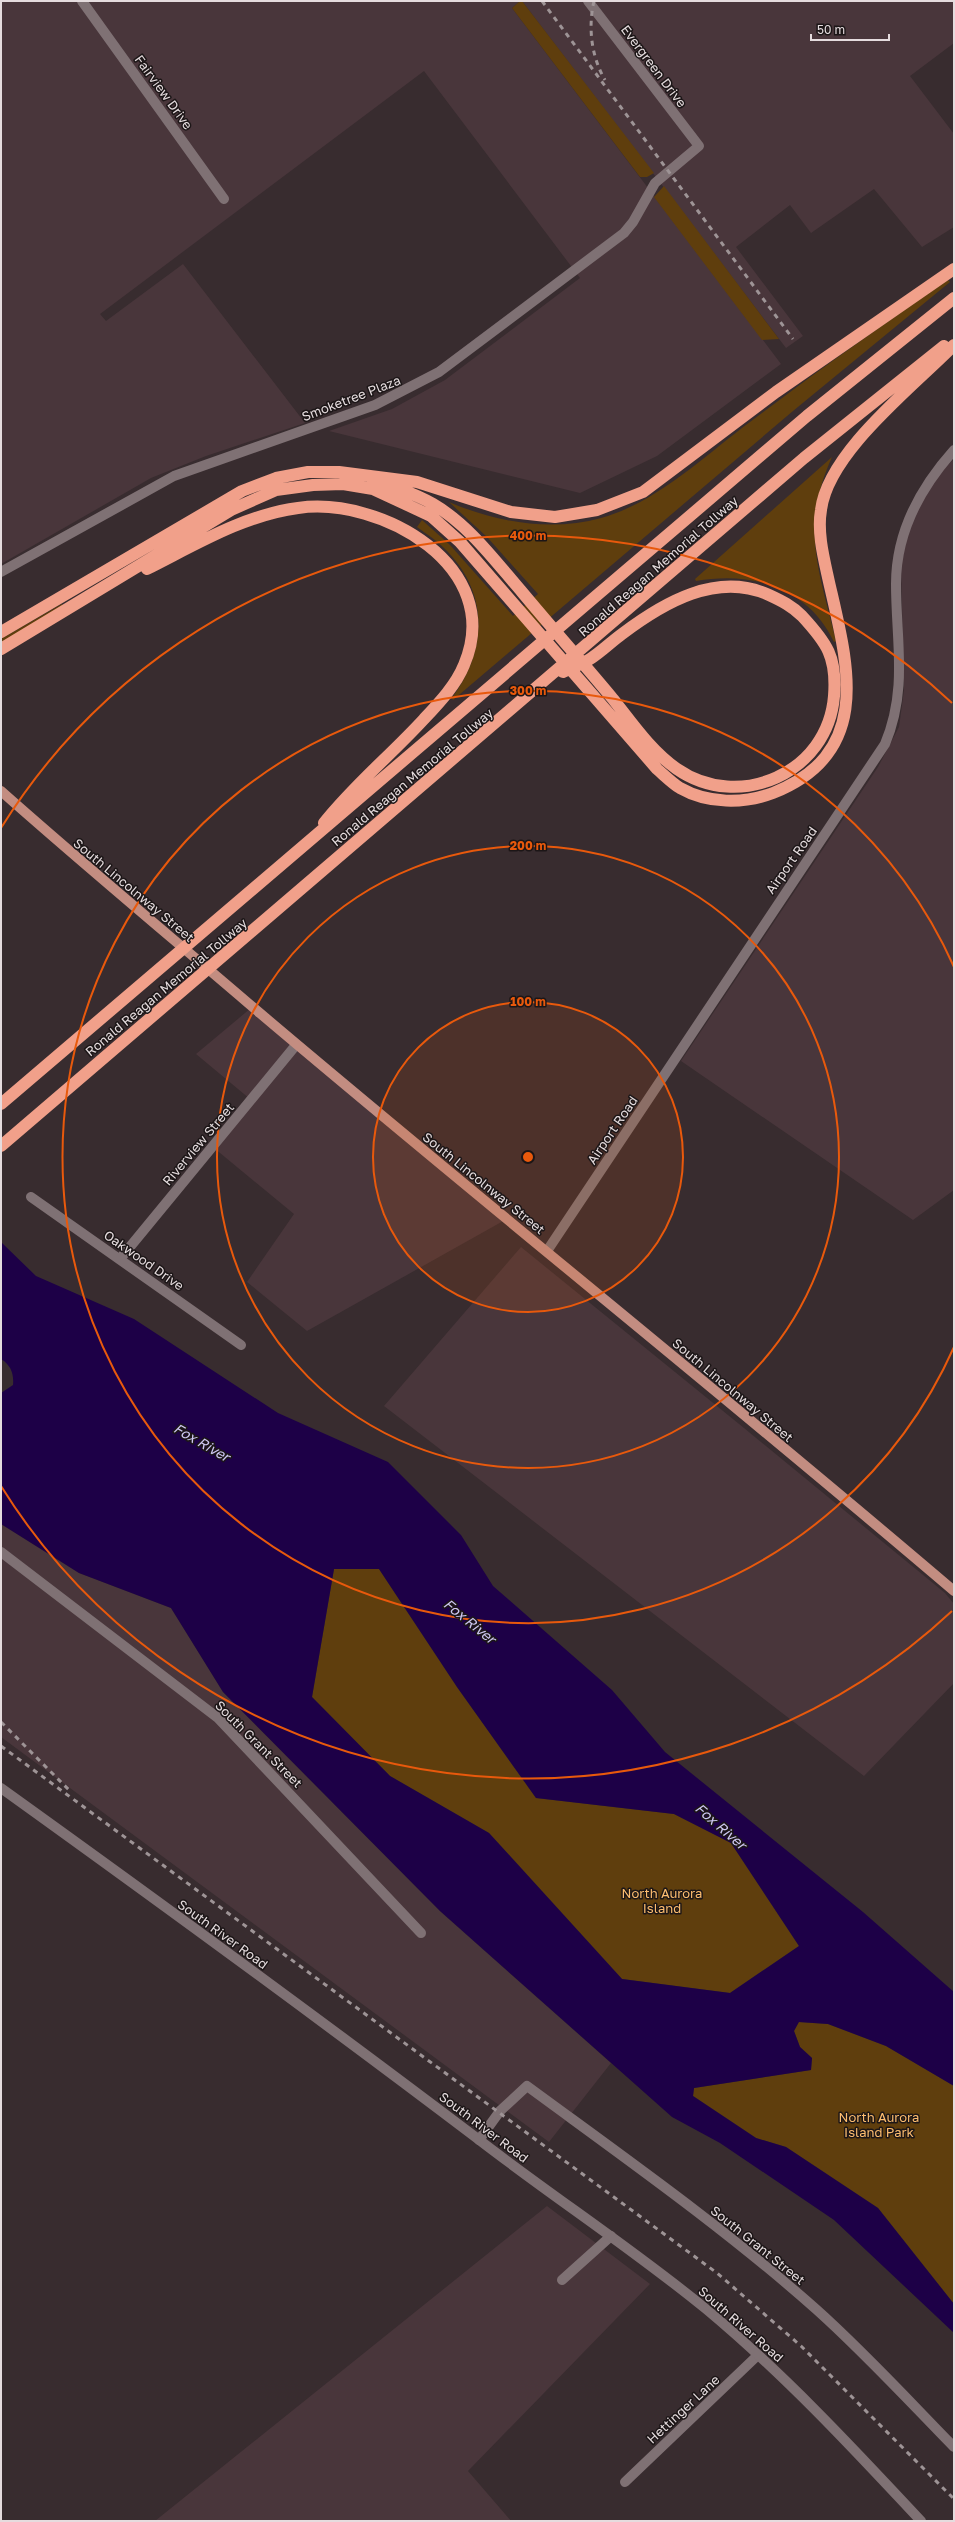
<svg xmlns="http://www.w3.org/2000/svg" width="955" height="2522" font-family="'Golos Text',sans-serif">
	<rect width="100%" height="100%" fill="#382c2f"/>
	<!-- built -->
	<path fill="#49363b" d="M1,1H520L512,8L781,364L657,456L580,493L329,431L392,409L445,380L580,278L424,71L100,314L106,321L183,264L305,423L206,456L151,478L1,564Z
		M522,1H954V43L910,76L954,134V227L922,247L874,189L811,233L790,205L736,247L803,336L786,348Z
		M954,459V1190L913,1220L681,1061L878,767L899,727L904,690L901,567L909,521L930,482Z
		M251,1008L294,1045L250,1099L196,1054Z
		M296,1048L505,1220L307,1331L247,1282L294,1214L214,1148Z
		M521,1247L744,1428L945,1593L954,1604V1683L864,1776L384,1406Z
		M1,1524L79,1573L171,1608L223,1692L440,1911L611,2063L549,2142L1,1737Z
		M547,2206L650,2284L468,2471L511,2521H155Z"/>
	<!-- green -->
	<path fill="#5f3e0d" d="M520,1H522L654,173L647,177H640L512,8Z
		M664,186L779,339L762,340L654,197Z
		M948,280L950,282L793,411L453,700L452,698C486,652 490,596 448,552C439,542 428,535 417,527L422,520L450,545L513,616L538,594L487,537L449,502C495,522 551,532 601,518C658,502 704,456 750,422C816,372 881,326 948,280Z
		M832,457C800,528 819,570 836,641L834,642C808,587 752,571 696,581L695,579Z
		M62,604L63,607L1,644V639Z
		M334,1569H379L457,1687L536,1798L674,1814L731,1843L799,1946L730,1993L622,1979L489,1833L390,1776L312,1697Z
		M798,2022L828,2024L886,2046L954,2086V2304L878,2208L786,2147L756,2138L693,2096L694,2088L811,2070L812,2058L800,2047L794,2031Z"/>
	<!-- water -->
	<path fill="#1d0047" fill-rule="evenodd" d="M1,1242L36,1276L134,1319L278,1413L388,1462L461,1535L493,1586L612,1690L665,1752L863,1912L954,1992V2086L886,2046L828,2024L799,2022L794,2031L800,2047L812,2058L811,2070L694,2088L693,2096L756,2138L786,2147L878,2208L954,2304V2333L834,2220L720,2143L672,2117L440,1911L223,1692L171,1608L79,1573L1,1524V1393L13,1385C14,1374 11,1365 1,1359ZM334,1569H379L457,1687L536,1798L674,1814L731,1843L799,1946L730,1993L622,1979L489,1833L390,1776L312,1697Z"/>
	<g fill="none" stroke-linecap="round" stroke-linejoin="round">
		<!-- minor -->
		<path stroke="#7f7174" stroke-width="10" d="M82,1L224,199
			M1,572L174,476L375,405L439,372L624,233L633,222L655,183L699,146L588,1
			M31,1197L241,1345
			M547,1251L885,744C908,689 896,641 896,584C896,533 920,488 954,450
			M120,1259L296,1045
			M1,1552L218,1718L421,1933
			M479,2140L500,2111L527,2086C625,2158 726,2229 817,2310C865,2353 909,2401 954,2447
			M562,2280L611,2236
			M625,2482L758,2355"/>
		<!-- secondary -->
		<path stroke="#7f7174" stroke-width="10" d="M1,1788C161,1903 321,2020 478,2139C553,2197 633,2249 706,2309C784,2374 852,2447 921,2521"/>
		<!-- primary -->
		<path stroke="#c38d81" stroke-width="10" d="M1,791C82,863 165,932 248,1003C481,1201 721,1392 954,1591"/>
		<!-- motorway -->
		<path stroke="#f1a08a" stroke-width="12" d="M372,481C394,487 414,493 433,504C469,525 495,561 522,592C552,628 583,663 613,699C632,723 651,751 677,769C739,812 828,773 834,696C837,657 827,643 802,616C792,606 782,601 769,595C717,571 663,603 622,634C611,642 601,652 590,659C582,664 572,668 563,672
			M147,569C195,545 244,515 298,508C381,496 506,567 464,665C456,685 439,703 424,719C391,755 354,785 324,823
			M1,632L242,491L276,478L308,472H339L417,482L511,512L555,517L597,510L643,492L776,392L954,269
			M1,649L231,510L276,490L313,485L343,484L373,489L431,516L460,542L657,769C664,775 672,783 680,788C708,804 744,804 773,793C874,753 848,665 829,582C824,559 817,533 821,510C828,452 914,386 954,345
			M1,1104L807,416L954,298
			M1,1146L804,458L944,346"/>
		<!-- rail -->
		<path stroke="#9e9496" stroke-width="3" stroke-dasharray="5 5" stroke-linecap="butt" d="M542,1L793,339
			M594,1C588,27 591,56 605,80
			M1,1722L70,1791
			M1,1746L717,2273L801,2346L954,2499"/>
	</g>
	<!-- distance rings -->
	<circle cx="528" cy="1157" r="155" fill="#e8590c" fill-opacity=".12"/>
	<g fill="none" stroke="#e8590c" stroke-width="2">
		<circle cx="528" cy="1157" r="155"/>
		<circle cx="528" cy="1157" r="311"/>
		<path d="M954 1347A466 466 0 1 1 954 967"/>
		<path d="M952 1611A621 621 0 0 1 1 1486M1 828A621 621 0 0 1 952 703"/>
	</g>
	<g text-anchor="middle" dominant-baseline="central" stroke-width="3" stroke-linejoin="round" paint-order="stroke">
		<!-- street labels -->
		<g font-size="13" fill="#e5dcde" stroke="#1c1617">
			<text transform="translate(654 66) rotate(53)">Evergreen Drive</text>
			<text transform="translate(164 92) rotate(54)">Fairview Drive</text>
			<text transform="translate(351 398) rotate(-21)">Smoketree Plaza</text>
			<text transform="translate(658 566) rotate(-41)">Ronald Reagan Memorial Tollway</text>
			<text transform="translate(412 777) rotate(-40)">Ronald Reagan Memorial Tollway</text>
			<text transform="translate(791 860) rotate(-55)">Airport Road</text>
			<text transform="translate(134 890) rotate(40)">South Lincolnway Street</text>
			<text transform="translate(166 987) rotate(-40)">Ronald Reagan Memorial Tollway</text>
			<text transform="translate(612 1130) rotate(-56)">Airport Road</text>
			<text transform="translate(198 1144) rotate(-50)">Riverview Street</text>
			<text transform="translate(484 1183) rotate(39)">South Lincolnway Street</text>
			<text transform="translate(144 1260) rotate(35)">Oakwood Drive</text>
			<text transform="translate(733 1390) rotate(40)">South Lincolnway Street</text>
			<text transform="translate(259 1744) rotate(45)">South Grant Street</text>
			<text transform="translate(223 1934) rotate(36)">South River Road</text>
			<text transform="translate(484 2127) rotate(37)">South River Road</text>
			<text transform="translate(758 2245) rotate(39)">South Grant Street</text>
			<text transform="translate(741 2324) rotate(41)">South River Road</text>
			<text transform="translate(683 2409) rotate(-43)">Hettinger Lane</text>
		</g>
		<!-- park labels -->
		<g font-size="13" fill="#fdbd6f" stroke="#1c1617">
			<text x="662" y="1893">North Aurora<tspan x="662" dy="15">Island</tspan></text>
			<text x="879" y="2117">North Aurora<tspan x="879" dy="15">Island Park</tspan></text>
		</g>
		<!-- water labels -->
		<g font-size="14" font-style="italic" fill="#cec7f2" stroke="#1c1617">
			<text transform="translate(202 1442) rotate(30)">Fox River</text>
			<text transform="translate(470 1621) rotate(39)">Fox River</text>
			<text transform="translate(721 1826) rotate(41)">Fox River</text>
		</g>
	</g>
	<circle cx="528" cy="1157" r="6" fill="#e8590c" stroke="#1c1617" stroke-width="2"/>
	<g font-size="12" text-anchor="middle" font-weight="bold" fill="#e8590c" stroke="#1c1617" stroke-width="3" stroke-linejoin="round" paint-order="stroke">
		<text x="528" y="540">400 m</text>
		<text x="528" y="695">300 m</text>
		<text x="528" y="850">200 m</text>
		<text x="528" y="1006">100 m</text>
	</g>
	<!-- border -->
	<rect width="955" height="2522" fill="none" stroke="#e5dcde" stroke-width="4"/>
	<!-- scale -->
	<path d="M811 34v6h78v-6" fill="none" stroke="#e5dcde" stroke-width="2"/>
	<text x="817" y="34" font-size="12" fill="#e5dcde" stroke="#1c1617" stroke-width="3" paint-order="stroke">50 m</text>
</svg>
